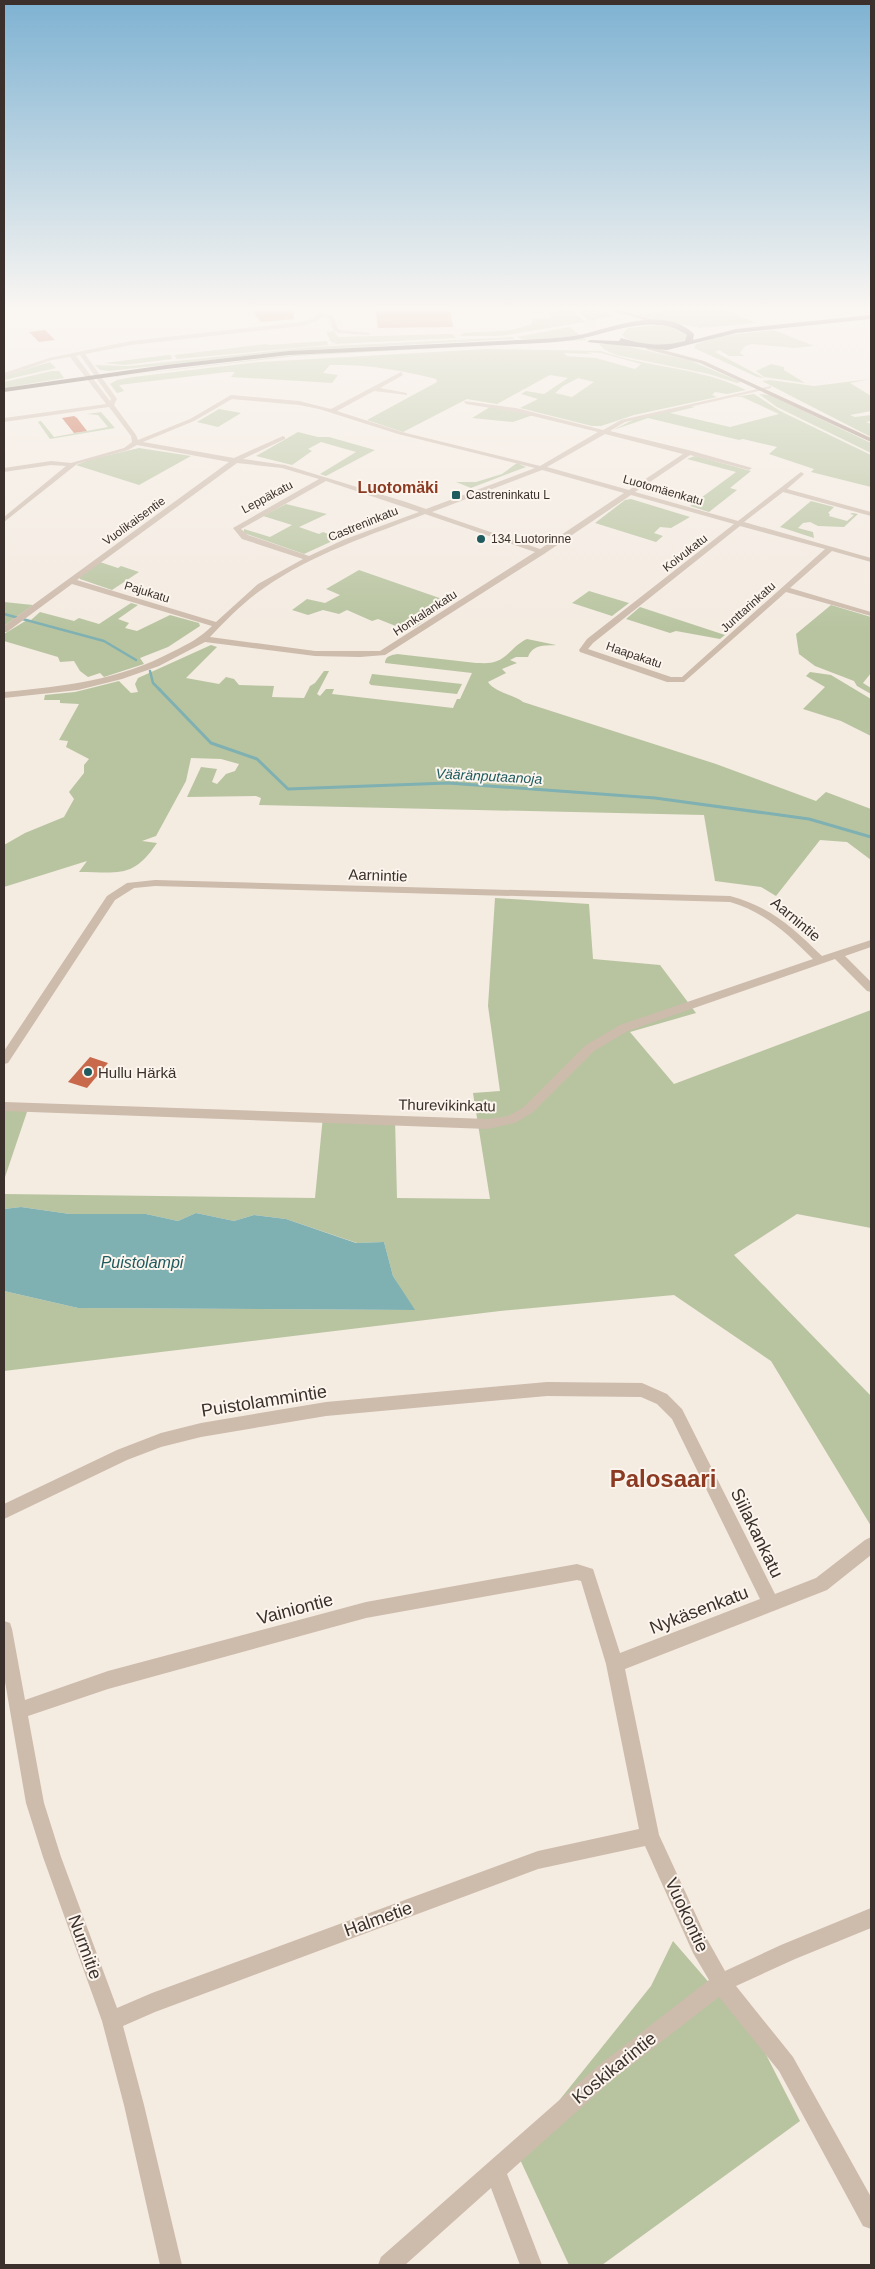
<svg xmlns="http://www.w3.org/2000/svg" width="875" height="2269" font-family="Arial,sans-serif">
	<rect width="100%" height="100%" fill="#f4ebe1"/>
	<!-- green -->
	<path fill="#b8c4a0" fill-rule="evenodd" d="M560,311H573L585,322L501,336H460L463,333L513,330L531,324L533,319L552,318L549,313Z
		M577,311H603L612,316L590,321Z
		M662,311H727L757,323L700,328L635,315Z
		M658,325L673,327L687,335V339C674,349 632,348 622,335L628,328Z
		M569,327L580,335C566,337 527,343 517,337Z
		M774,330L814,346L795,348L752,344L745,346L740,353L745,356H729L719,350L715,352L764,378L757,377L694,348L696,344L720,336Z
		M334,331L338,337L452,334L456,338L336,344L331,342L326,332Z
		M513,337L514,339L292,351L109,371L100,370L95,365L129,366L312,347Z
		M584,338L587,340L295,356L111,377L293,355Z
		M327,341L328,345L177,359L174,355L266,344L269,345Z
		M599,344H616L689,360L741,382L737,383L709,374L616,355L605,350Z
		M487,349L601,351C648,368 700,367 746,390L727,394L715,392L712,395L717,397L634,415L601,426H592L520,408L538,399L521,394L526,391L544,394L568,378L550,375L497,404L467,399L403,432L367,420L437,382L436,379C402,370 366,364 330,365L323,373L338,375L332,383L231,377L235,372H227L119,385L124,391L117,393L110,384L117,380L133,377L259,362ZM587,352L601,353L641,364L635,369L596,358L567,356L564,353L592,354ZM578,378L594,382L572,397L555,393L563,386Z
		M168,355H171L172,359L125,365L104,363Z
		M50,362L56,368L4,380V376Z
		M771,364L784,367V370L805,383L764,377L756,371Z
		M52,371H59L64,378L4,388V382Z
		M871,379L850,383L871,396V411L850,415L855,417L871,415V421L866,422L871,424V437L762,381L770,380L814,386Z
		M754,394L780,411L871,455V487L811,472L814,469L769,454L777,447L743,439L739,440L648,418L613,430L635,419L690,406L695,407L670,413L730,427L779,414L742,397H734Z
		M759,394L770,395L871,443V453L777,407Z
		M490,407L533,415L513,422L472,418Z
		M219,409L241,413L218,427L197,422Z
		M101,412L115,428L50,439L38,422L41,421L54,437L108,427L98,415L87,414Z
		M298,432L318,437H329L375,450L326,476L320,474L356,452L321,442L308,449L312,451L292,465L256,456Z
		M139,448L191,456L139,485L76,465L92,459Z
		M695,456L751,471L730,488L737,490L709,512L690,506L736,472L687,459Z
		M517,463L526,467L471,488L456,482H476L502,474Z
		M631,499L690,517L671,528L660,527L654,533L663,536L656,542L595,523L625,500Z
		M811,501L834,507L828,513L830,514L829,516L847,521L854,515L850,514L852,513L858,514L844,527L818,526L810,522L803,523L798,528L813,532L814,538L780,527Z
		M286,504L327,514L299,527L319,534L323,532L339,538L304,554L244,533V529L270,537L292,525L263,516Z
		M100,562L118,568L121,566L139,572L112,590L80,579L79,577Z
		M359,570L451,602L415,627L406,630L378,619L372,621L347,610L339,614L323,610L308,615L292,610L307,599L325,603L340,595L326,589Z
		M589,591L629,603L612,616L572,603Z
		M4,602L33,605L4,626Z
		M131,603L138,605L118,619L129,623L125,628L137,631L170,615L199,623L200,626L168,647L140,658L144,664L104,677L100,673L88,677L80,671L74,661L60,662L58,657L4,641V634L27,620H31L40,612L74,621L79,618L99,624Z
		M831,605L871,617V673L863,683L871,688V694L857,686L854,681L815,666L799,654L796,634Z
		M640,607L725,635L720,639L676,631L670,633L626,619Z
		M527,639L556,645C544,646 533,644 528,657H516L510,660L517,663L502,669L506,673L488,682C494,692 514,695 523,702L716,764L816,801L826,792L871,809V860L847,842L820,840L776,896L761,887L715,881L704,815L259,805L261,798L256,796L187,797L201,767L217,769L212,782L217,784L226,774L235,771L239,764L221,759L191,758L186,781L156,836L142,841L157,843C133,879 118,872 79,872L87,861L4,887V845L25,833L64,817L74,799L69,792L84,773V765L89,759L66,747L68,741L59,740L79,704L60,703V700H44L45,695L75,692L119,681L131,693L138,692L135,684L138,678L211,645L217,647L186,678L219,684L226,677L234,679L239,685L274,686L272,697L304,698L310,686L315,683L324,671H329L317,694L320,696L326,689H334L332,694L453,708L457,699H460L472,673L385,663C385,656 392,655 397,654L476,663C482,663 491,664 497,661C508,657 515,644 527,639Z
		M810,672L831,675L871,699V736L841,721L803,709L825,687L806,676Z
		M372,674L462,684L457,694L371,685L369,683Z
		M495,898L589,904L593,959L660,965L696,1013L630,1032L674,1084L871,1010V1228L797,1214L734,1255L871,1396V1526L771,1361L674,1295L500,1311L4,1371V1291L78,1308L414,1310L393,1276L384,1242L357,1243L286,1219L254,1215L234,1221L196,1213L178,1221L146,1214H70L21,1207L4,1209V1194L315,1198L323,1116L395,1119L397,1198L490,1199L473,1093L500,1091L488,1006Z
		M4,1105L29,1106L4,1180Z
		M673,1941L758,2039L800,2121L602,2265H569L517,2153L651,1986Z"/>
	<!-- water -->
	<path fill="#7fb0b2" d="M21,1207L70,1214H146L178,1221L196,1213L234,1221L254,1215L286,1219L356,1243L384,1242L393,1276L415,1310L78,1308L4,1291V1209Z"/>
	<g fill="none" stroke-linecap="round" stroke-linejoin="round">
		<!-- stream-far1 -->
		<path stroke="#7fb0b2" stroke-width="2.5" d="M4,614L104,641L136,660
			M150,671L153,683L160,690"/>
		<!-- stream -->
		<path stroke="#7fb0b2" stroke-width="3" d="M159,689L211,743L257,759L288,789L448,783L655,798L809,819L871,837"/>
	</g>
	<!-- building -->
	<path fill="#c8694b" d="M253,311H293L294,319L261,322Z
		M376,311H450L453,327L378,328Z
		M45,330L55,340L39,342L29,332Z
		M74,416L77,418L87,431L74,433L62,418Z
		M90,1057L108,1063L87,1088L68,1082Z"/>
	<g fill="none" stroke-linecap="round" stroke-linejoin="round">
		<!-- street -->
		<path fill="#cdbbac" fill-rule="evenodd" d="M321,311H327L324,314L333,316L338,329L341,330L371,333L368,335L338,333L333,330L329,318L321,317L317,321L302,326L131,345L85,354L117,399L114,405L136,435L138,440L190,419L231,395L299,401L331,409L401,372L403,375L380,388L407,393V395L374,391L337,411L402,432L540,466L598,432L516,412L466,404L464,401L516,408L603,430L621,420L771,386V388L625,422L610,431L692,451L752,468L749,470L690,455L635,492L738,521L801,472L804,474L803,475L787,489L871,512V516L783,492L744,522L871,558V562L832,551L790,588L871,612V616L786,592L684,682H667L580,652L579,650L587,639L734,524L631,495L544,554L385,655L360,657L315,656L205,642L159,666L122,679L78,690L4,698V692C66,686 117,681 174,651C188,644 200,638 212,626L72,584L7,632H4V626L229,462L137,445L128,450L77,464L4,522V517L66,466L51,465L4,472V468L51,461L71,463L124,448L132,442L131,436L109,407L4,422V418L106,404L70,357L52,360L4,377V373L49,358L131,341L301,322L313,319ZM80,355L111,399L110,401L76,356ZM232,399L299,405L319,409L398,434L535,468L426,509L406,502L285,465L243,459L285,439V437L283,436L234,458L143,442L194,421ZM605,434L683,454L629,490L547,467ZM237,463L282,468L319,479L233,528L242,539L303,559L258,584L216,622L77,580ZM542,470L624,493L540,549L432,512ZM326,481L419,512L343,540L309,556L248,535L241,529ZM425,514L535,552L380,651H315L210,637C226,620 245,601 264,588C312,554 371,535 425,514ZM740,526L825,549L682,677H671L588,649L593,643Z
			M155,880L730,896C771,907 792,927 822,956L871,940V947L845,956L871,982V992L867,991L835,959L628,1031L594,1051L532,1113L515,1123L488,1129L4,1111V1102L488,1119L508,1116L524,1107L586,1045L620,1025L813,959C788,934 765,912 730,902L155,886L134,888L115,900L8,1063L4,1064V1051L107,896L127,883Z
			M547,1382L642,1383L667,1394L682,1409L775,1594L816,1578L865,1540L871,1537V1555L827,1590L625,1669L659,1835L707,1939L725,1971L781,1945L871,1908V1928L795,1959L736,1986L793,2057L871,2197V2229L863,2226L779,2071L719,1997L612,2080L507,2174L542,2265H520L491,2188L405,2265H378L381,2257L598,2066L709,1980L693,1953L645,1846L538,1869L155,2012L123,2026L144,2105L182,2265H160L124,2105L102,2021L43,1857L26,1803L4,1676V1621L10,1623L12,1629L25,1700L108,1671L366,1602L577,1564L593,1569L620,1653L760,1599L672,1419L657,1404L641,1397L547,1396L326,1416L201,1437L161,1447L127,1460L4,1519V1504L117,1450L161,1433L201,1423L326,1402ZM577,1580L581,1581L606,1664L639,1829L538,1851L152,1993L117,2008L61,1857L44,1803L28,1716L108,1689L366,1618Z"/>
		<!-- secondary -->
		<path fill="#a18a7d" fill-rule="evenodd" d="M613,311H622L665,323L662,325Z
			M648,346L704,361L871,438V442L700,363L646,349Z"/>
		<!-- highway -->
		<path fill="#5c4a42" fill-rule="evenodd" d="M871,315V319L736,333L667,350L587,342L590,340L619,341L621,338C644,345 662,347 685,341L687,335C657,313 616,331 583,338C570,341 556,342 541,343L289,355L166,369L4,392V388L166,365L289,351L541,339C556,338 570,337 584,334C617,326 666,306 694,334L693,340L736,329Z"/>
	</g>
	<!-- sky -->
	<linearGradient id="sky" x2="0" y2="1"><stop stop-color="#7eb2d2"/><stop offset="0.49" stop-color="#faf6f2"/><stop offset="1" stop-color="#faf6f2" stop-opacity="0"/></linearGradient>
	<rect width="875" height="629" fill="url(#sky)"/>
	<!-- markers -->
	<g fill="#1f5a5e" stroke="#fbf5ee" stroke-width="2">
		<rect x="451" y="490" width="10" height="10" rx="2.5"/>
		<circle cx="481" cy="539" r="5"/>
		<circle cx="88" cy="1072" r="5"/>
	</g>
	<g text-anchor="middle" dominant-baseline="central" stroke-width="4" stroke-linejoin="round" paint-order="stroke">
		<!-- far-street labels -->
		<g font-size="12" fill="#3b302b" stroke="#fbf5ee">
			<text transform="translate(663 490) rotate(16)">Luotomäenkatu</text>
			<text transform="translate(267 497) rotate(-28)">Leppäkatu</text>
			<text transform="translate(134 521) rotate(-36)">Vuolikaisentie</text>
			<text transform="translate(363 524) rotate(-22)">Castreninkatu</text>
			<text transform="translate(685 553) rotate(-38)">Koivukatu</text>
			<text transform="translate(147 592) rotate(17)">Pajukatu</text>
			<text transform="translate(748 607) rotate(-42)">Junttarinkatu</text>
			<text transform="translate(425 613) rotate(-33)">Honkalankatu</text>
			<text transform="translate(634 655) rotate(19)">Haapakatu</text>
		</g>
		<!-- far-poi labels -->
		<g font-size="12" fill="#3b302b" stroke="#fbf5ee" text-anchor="start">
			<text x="466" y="495">Castreninkatu L</text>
			<text x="491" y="539">134 Luotorinne</text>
		</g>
		<!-- far-water labels -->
		<g font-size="14" font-style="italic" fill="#1f5a5e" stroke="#fbf5ee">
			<text transform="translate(489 776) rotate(3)">Vääränputaanoja</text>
		</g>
		<!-- street labels -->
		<g font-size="15" fill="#3b302b" stroke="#fbf5ee">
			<text transform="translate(378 875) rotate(2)">Aarnintie</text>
			<text transform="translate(796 919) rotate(40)">Aarnintie</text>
			<text transform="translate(447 1105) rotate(1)">Thurevikinkatu</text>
		</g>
		<!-- poi labels -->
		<g font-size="15" fill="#3b302b" stroke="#fbf5ee" text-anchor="start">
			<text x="98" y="1072">Hullu Härkä</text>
		</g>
		<!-- far-district labels -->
		<g font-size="16" font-weight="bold" fill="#8c3b22" stroke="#fbf5ee">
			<text x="398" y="487">Luotomäki</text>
		</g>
		<!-- water labels -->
		<g font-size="16" font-style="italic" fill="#1f5a5e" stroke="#fbf5ee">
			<text x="142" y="1262">Puistolampi</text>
		</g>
		<!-- near-street labels -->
		<g font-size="18" fill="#3b302b" stroke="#fbf5ee">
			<text transform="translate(264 1401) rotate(-9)">Puistolammintie</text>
			<text transform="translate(757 1533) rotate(64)">Siilakankatu</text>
			<text transform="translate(295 1609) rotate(-15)">Vainiontie</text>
			<text transform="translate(699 1610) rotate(-21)">Nykäsenkatu</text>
			<text transform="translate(687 1915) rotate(65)">Vuokontie</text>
			<text transform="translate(378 1919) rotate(-20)">Halmetie</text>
			<text transform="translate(85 1947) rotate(70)">Nurmitie</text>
			<text transform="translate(614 2068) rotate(-39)">Koskikarintie</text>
		</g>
		<!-- near-district labels -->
		<g font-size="24" font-weight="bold" fill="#8c3b22" stroke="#fbf5ee">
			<text x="663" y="1478">Palosaari</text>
		</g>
	</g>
	<!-- border -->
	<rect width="875" height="2269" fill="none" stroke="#3b302b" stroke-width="10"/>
</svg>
